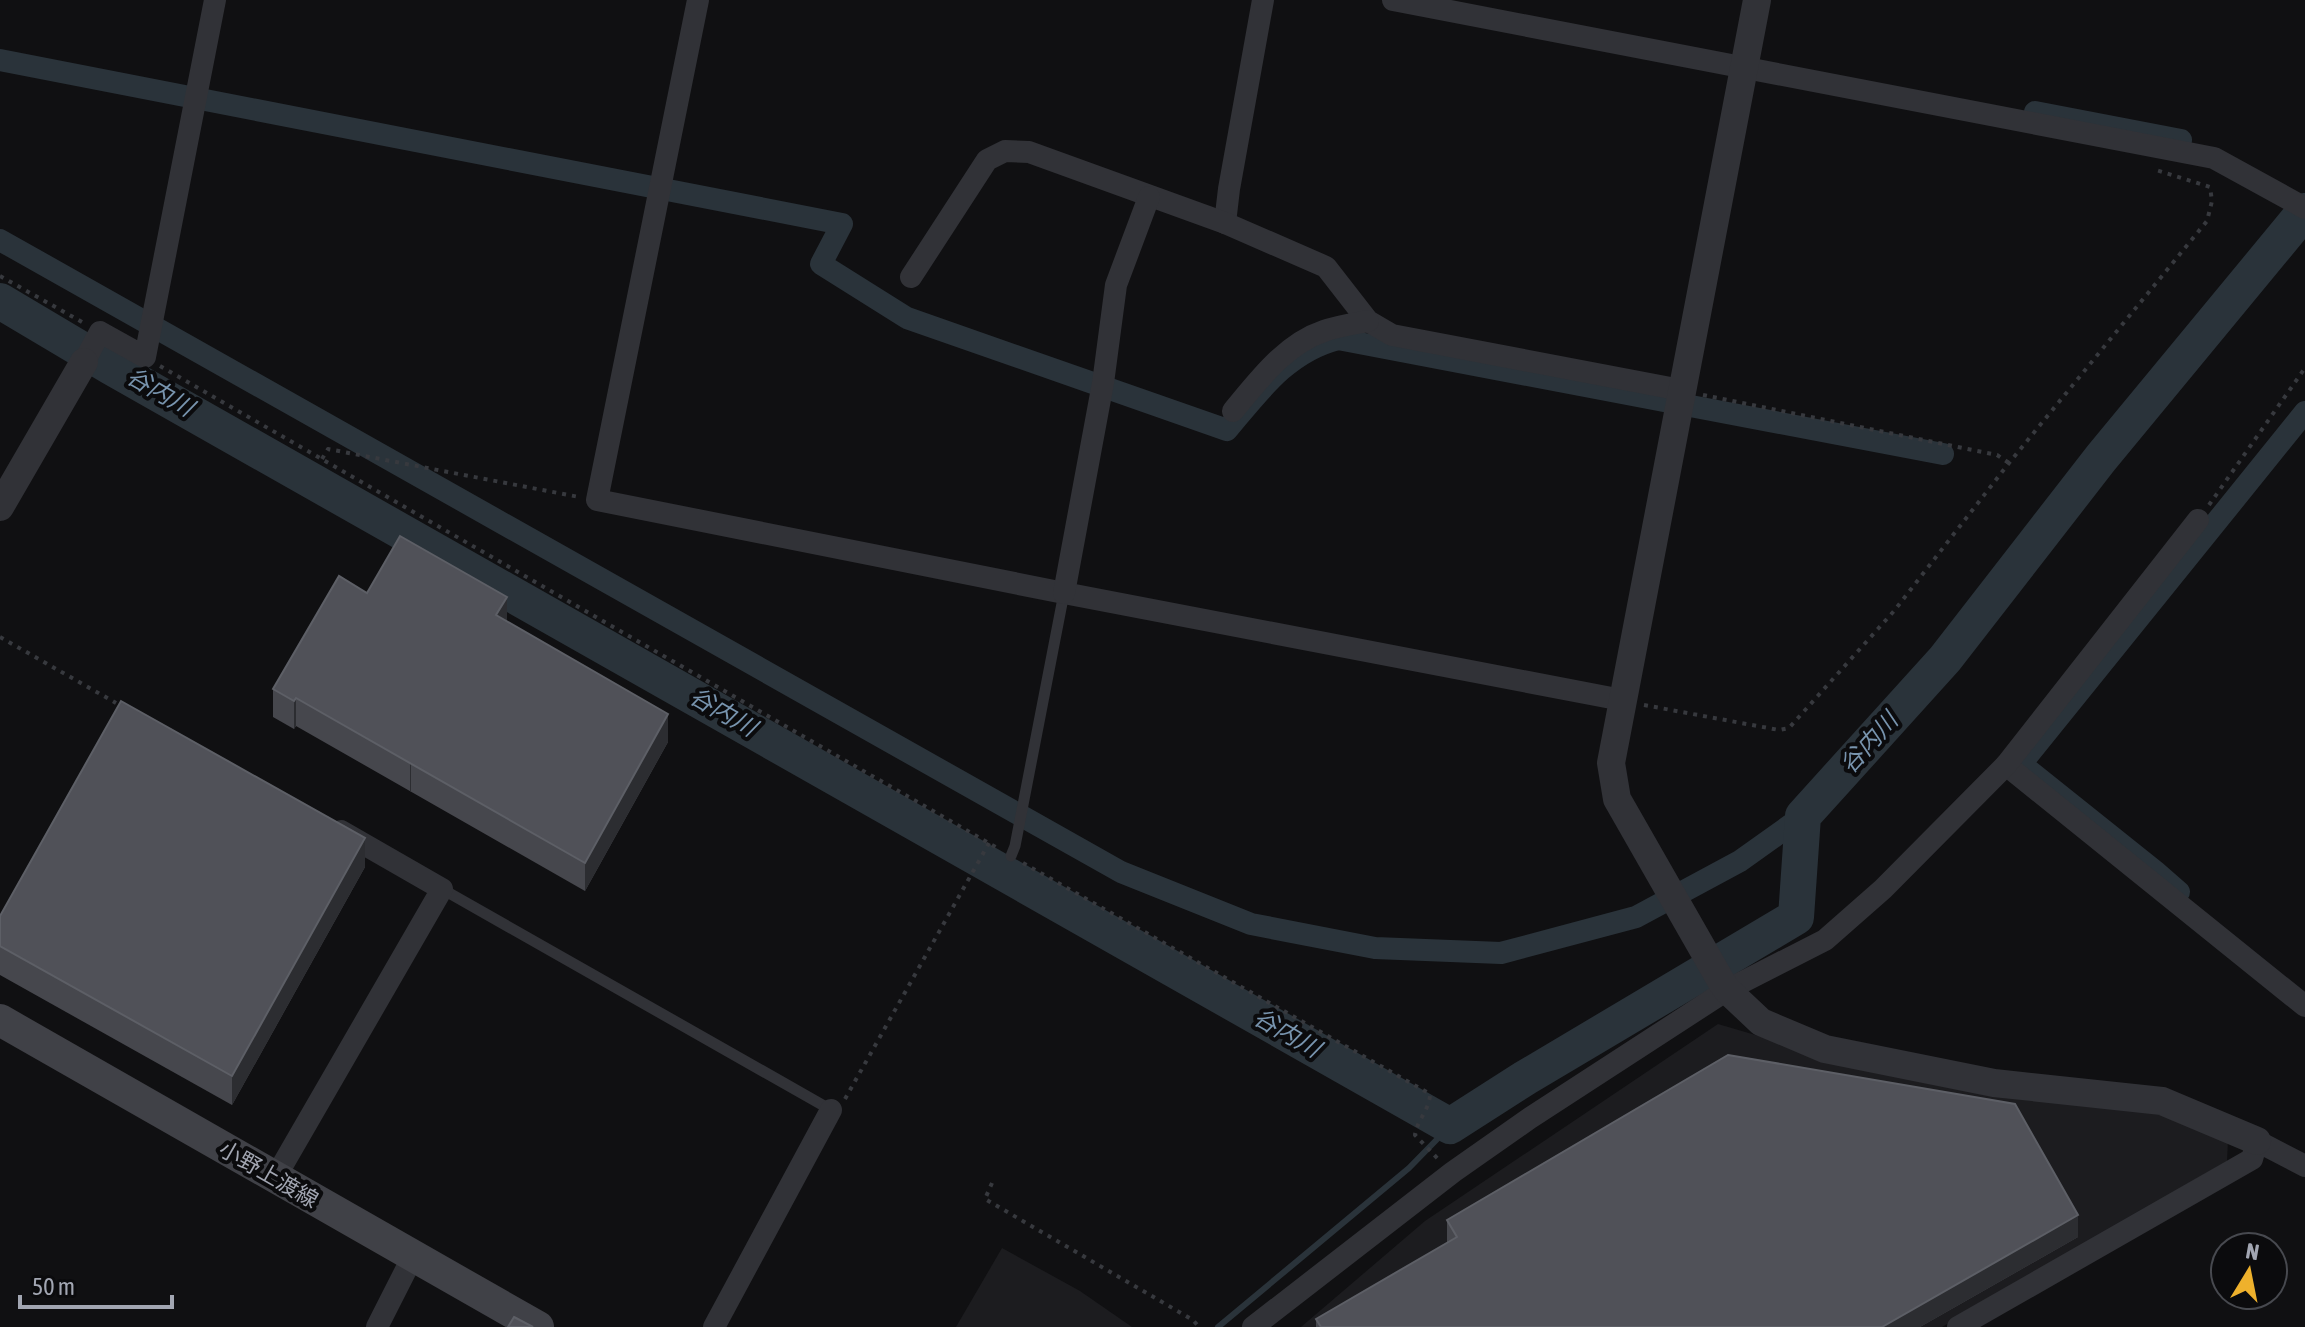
<svg xmlns="http://www.w3.org/2000/svg" width="2305" height="1327" font-family="'Asap Condensed','Noto Sans JP',sans-serif">
<rect width="100%" height="100%" fill="#101012"/>
<g fill="#1c1c1f">
<polygon points="1718,1024 1902,1078 2150,1110 2228,1140 2227,1161 1942,1327 1301,1327 1425,1221"/>
<polygon points="1002,1248 1080,1291 1132,1327 956,1327"/>
</g>
<g fill="none" stroke-linecap="round" stroke-linejoin="round">
<polyline stroke="#2a333a" stroke-width="6" points="1218,1327 1409,1168 1450,1126"/>
<g stroke="#2a333a" stroke-width="22">
<path d="M0,60L842,224L821,264L907,318L1227,430C1259,392 1287,352 1338,339L1943,454"/>
<polyline points="2035,112 2181,140"/>
<polyline points="0,240 1121,872 1251,924 1375,948 1501,953 1636,917 1740,861 1803,816"/>
<polyline points="2179,892 2155,871 2021,764 2305,412"/>
</g>
<polyline stroke="#2a333a" stroke-width="36" points="0,301 111,367 1450,1126 1525,1078 1796,917 1803,816 1945,659 2101,458 2305,211"/>
<g stroke="#37393e" stroke-width="4" stroke-dasharray="4 6" stroke-linecap="butt">
<polyline points="0,276 82,322"/>
<polyline points="160,366 999,849"/>
<polyline points="1703,395 1997,455 2009,463"/>
<polyline points="322,459 328,449 579,497"/>
<polyline points="2209,505 2305,368"/>
<polyline points="0,637 116,703"/>
<polyline points="1644,705 1779,730 1789,728 1894,611 2009,463 2207,221 2212,201 2210,187 2153,169"/>
<path d="M1023,863L1430,1094C1430,1109 1417,1120 1415,1135L1439,1160"/>
<polyline points="845,1099 989,843"/>
<polyline points="992,1183 985,1199 1193,1320 1199,1327"/>
</g>
<g stroke="#313237" stroke-width="11">
<polyline points="1011,856 1015,846 1064,593"/>
<polyline points="442,889 833,1111"/>
</g>
<g stroke="#313237" stroke-width="22">
<polyline points="698,0 597,500 1064,593 1622,700"/>
<polyline points="1393,0 2214,158 2305,208"/>
<polyline points="1225,223 1229,189 1263,0"/>
<polyline points="911,277 987,160 1005,151 1029,152 1225,223 1326,267 1368,321 1392,335 1681,390"/>
<polyline points="84,362 100,332 145,357 215,0"/>
<path d="M1233,411C1258,381 1285,344 1324,331C1338,326 1353,324 1368,321"/>
<polyline points="1064,593 1103,383 1116,285 1149,197"/>
<polyline points="2006,765 2305,1006"/>
<polyline points="275,1178 442,889 341,831"/>
<polyline points="377,1327 413,1256"/>
<polyline points="714,1327 831,1110"/>
<polyline points="1253,1327 1453,1172 1530,1118 1727,990 1825,940 1883,889 2006,765 2198,520"/>
<polyline points="1958,1327 2252,1159 2257,1141 2305,1166"/>
</g>
<g stroke="#313237" stroke-width="28">
<polyline points="1757,0 1611,763 1617,799 1721,981 1727,990 1761,1022 1825,1049 1994,1083 2162,1101 2257,1141"/>
<polyline points="0,507 84,362"/>
</g>
<polyline stroke="#404147" stroke-width="32" points="0,1020 538,1327"/>
</g>
<g fill="#46474d">
<polygon points="367,593 507,622 668,742 585,891 296,726 294,729 273,717 273,689"/>
<polygon points="365,867 232,1105 0,975 0,916"/>
<polygon points="1447,1220 2078,1237 1920,1327 1316,1327 1316,1319 1447,1243"/>
</g>
<g fill="#2c2d31">
<polygon points="507,597 507,624 496,615"/>
<polygon points="296,698 296,726 294,729 294,701"/>
<polygon points="668,714 668,742 585,891 585,863"/>
<polygon points="411,763 411,791 410,792 410,765"/>
<polygon points="365,838 365,867 232,1105 232,1076"/>
<polygon points="2078,1215 2078,1237 1920,1327 1882,1327"/>
</g>
<g fill="#505158" stroke="#5d5f66" stroke-width="2">
<polygon points="400,536 507,597 496,615 668,714 585,863 296,698 294,701 273,689 339,576 367,593"/>
<polygon points="121,701 365,838 232,1076 0,946 0,916"/>
<polygon points="1728,1055 2015,1104 2078,1215 1882,1327 1321,1327 1316,1319 1457,1237 1447,1220"/>
<polygon points="514,1317 533,1327 508,1327"/>
</g>
<g text-anchor="middle" stroke-width="8" stroke-linejoin="round" paint-order="stroke">
<g font-size="22" fill="#a2a6b2" stroke="#0b0b0d">
<text transform="translate(269 1174) rotate(30)" y="8">小野上渡線</text>
</g>
<g font-size="24" font-style="italic" fill="#7894ae" stroke="#0b0b0d">
<text transform="translate(160 392) rotate(30)" y="8">谷内川</text>
<text transform="translate(723 712) rotate(30)" y="8">谷内川</text>
<text transform="translate(1869 743) rotate(-48)" y="8">谷内川</text>
<text transform="translate(1287 1033) rotate(30)" y="8">谷内川</text>
</g>
</g>
<g transform="translate(2249 1271) rotate(10)"><circle r="38" fill="#0b0b0d" stroke="#47494f" stroke-width="2"/>
<path d="M0-6L14 30L0 20L-14 30Z" fill="#eeb12c"/>
<text y="-12" font-size="22" font-weight="bold" text-anchor="middle" fill="#a2a6b2">N</text>
</g>
<path d="M20 1295v12h152v-12" fill="none" stroke="#a2a6b2" stroke-width="4"/>
<text x="32" y="1295" font-size="24" fill="#a2a6b2" stroke="#0b0b0d" stroke-width="6" paint-order="stroke">50 m</text>
</svg>
